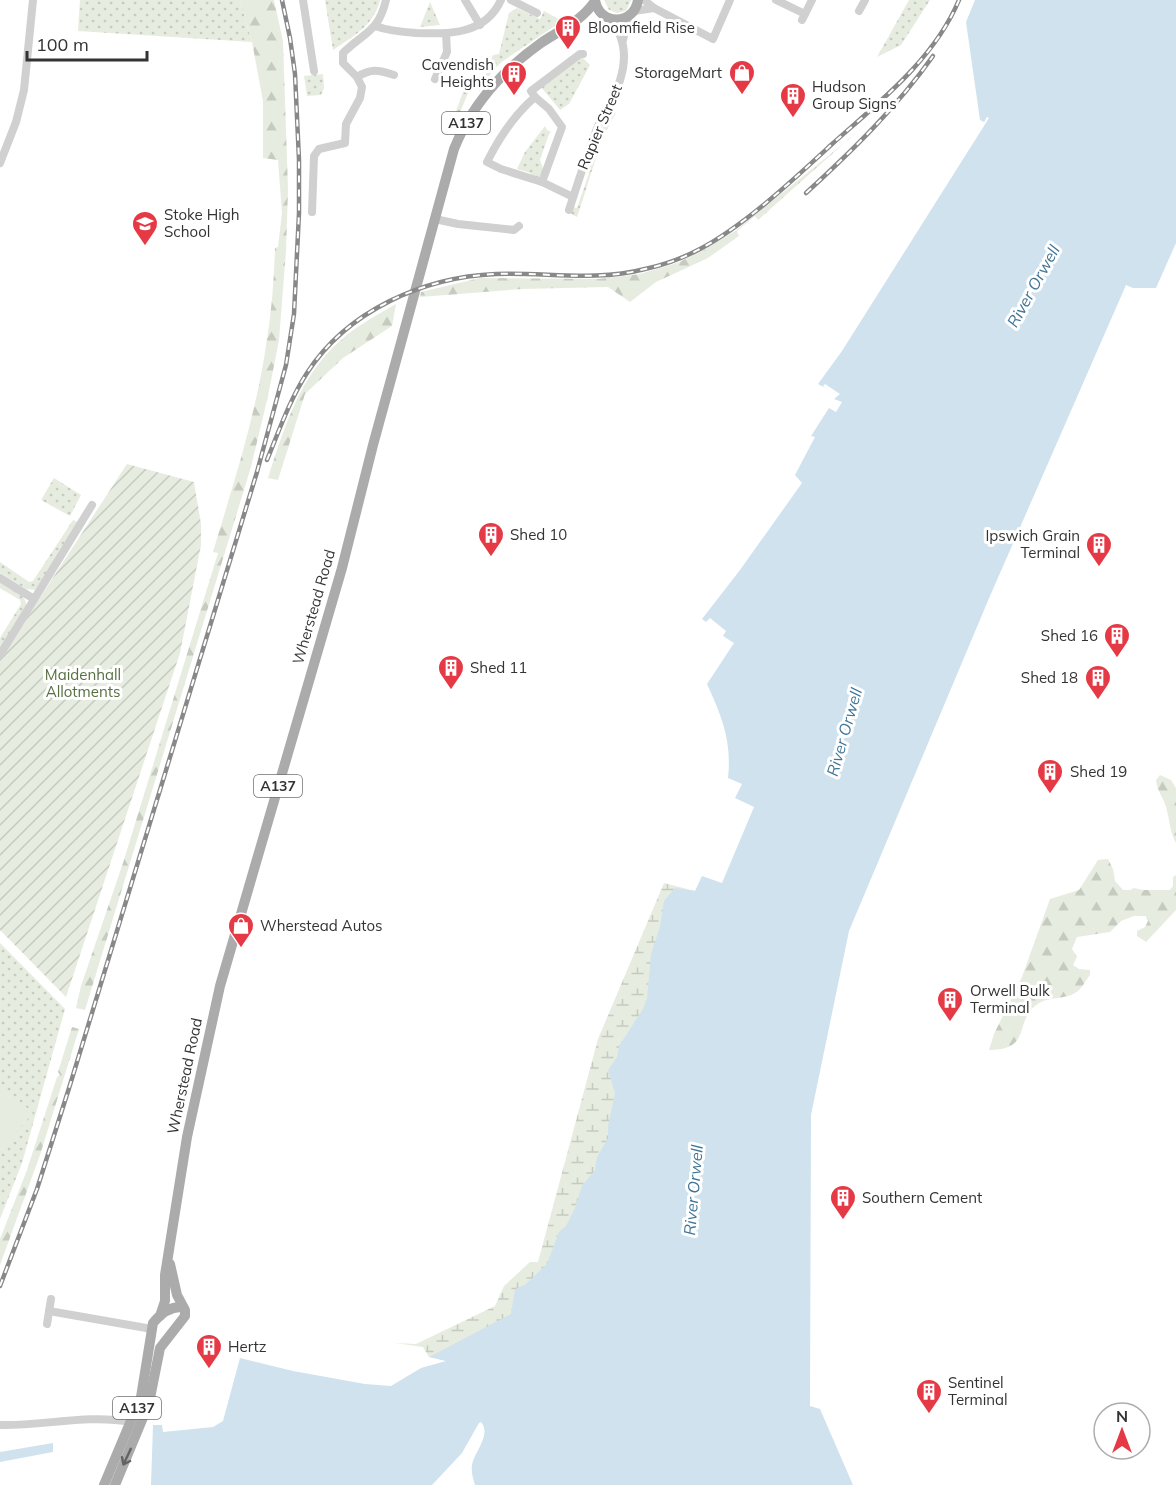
<svg xmlns="http://www.w3.org/2000/svg" width="1176" height="1485" font-family="Mulish,sans-serif">
<defs>
<pattern id="grass-dots" width="8" height="8" patternUnits="userSpaceOnUse" patternTransform="scale(1.5)"><rect width="8" height="8" fill="#e6ecdf"/><path d="M2 2h.1M6 6h.1" fill="none" stroke="#c6cbc0" stroke-width="1.8" stroke-linecap="round"/></pattern>
<pattern id="forest-firs" width="22" height="20" patternUnits="userSpaceOnUse" patternTransform="scale(1.5)"><rect width="22" height="20" fill="#e6ecdf"/><path d="M5 1l3.5 6h-7zM16 11l3.5 6h-7z" fill="#c6cbc0"/></pattern>
<pattern id="wetland-marsh" width="20" height="14" patternUnits="userSpaceOnUse" patternTransform="scale(1.5)"><rect width="20" height="14" fill="#e6ecdf"/><path d="M1 5h8M5 5V1M11 12h8M15 12V8" fill="none" stroke="#c6cbc0"/></pattern>
<pattern id="garden-furrows" width="10" height="10" patternUnits="userSpaceOnUse" patternTransform="scale(1.5)"><rect width="10" height="10" fill="#e6ecdf"/><path d="M-1 1l2-2M0 10L10 0M9 11l2-2" fill="none" stroke="#c6cbc0"/></pattern>
</defs>
<rect width="100%" height="100%" fill="#fff"/>
<g fill="url(#grass-dots)">
<polygon points="80,0 240,0 252,42 78,31"/>
<path d="M325,0H380C374,26 353,36 333,50Z"/>
<polygon points="604,0 631,0 626,11 617,13 609,10"/>
<polygon points="909,0 930,0 901,45 877,57"/>
<polygon points="430,2 440,25 420,27"/>
<polygon points="517,8 540,19 544,11 562,21 503,61 493,70 479,92 493,55 499,54 509,13"/>
<polygon points="582,57 590,65 569,104 560,110 541,87"/>
<polygon points="323,74 324,88 321,95 307,96 304,76"/>
<polygon points="465,87 470,88 453,130 450,127"/>
<path d="M611,112L616,113C598,142 589,184 577,217L571,214L573,207L577,208L589,173L586,172L607,116Z"/>
<polygon points="545,126 547,130 551,132 549,134 540,160 544,171 539,177 533,177 530,173 517,169 525,152"/>
<polygon points="54,478 81,495 70,516 41,500"/>
<polygon points="73,520 79,523 35,590 26,589 0,573 0,562 29,582 33,581"/>
<path d="M0,581C10,587 27,593 26,606L0,649V638L21,604L20,600L0,588Z"/>
<polygon points="0,943 65,1009 22,1163 0,1219"/>
</g>
<g fill="url(#forest-firs)">
<path d="M240,0H274L283,41L288,190L286,251L279,340L268,396L251,467L85,1010L76,1008L81,986L123,863L218,553L213,552C234,482 257,412 267,339C272,309 274,278 275,248L278,247L282,213L278,160L263,158V101L252,42Z"/>
<polygon points="897,96 758,220 755,216 737,231 739,236 708,258 656,282 630,302 608,287 522,289 420,297 421,292 480,278 598,279 640,274 677,263 702,251 735,231 848,140"/>
<path d="M396,304L392,326L343,358L305,394L278,480L268,478C284,428 300,375 341,340C358,325 377,315 396,304Z"/>
<path d="M1160,775L1171,780L1176,788V843C1170,832 1170,822 1167,811C1165,799 1157,792 1156,780Z"/>
<path d="M1108,859L1113,869L1115,881L1123,890H1130L1134,888L1143,890H1170L1173,886V877L1176,875V910L1146,942L1137,936V931L1145,927L1148,921L1146,916H1134L1121,921L1110,932L1077,937L1072,949L1077,957L1073,965L1079,969L1090,970V975C1086,980 1081,990 1075,993C1066,999 1049,997 1039,1003C1012,1020 1034,1050 989,1050L994,1034L1022,977L1050,899L1079,890L1098,860Z"/>
<polygon points="72,1027 79,1029 40,1155 0,1265 0,1239 27,1170 57,1077 60,1075 58,1072"/>
</g>
<polygon fill="url(#wetland-marsh)" points="664,883 695,891 629,1121 522,1308 448,1361 429,1357 423,1347 395,1343 416,1344 495,1306 504,1286 530,1262 538,1262 598,1039"/>
<polygon fill="url(#garden-furrows)" points="127,464 194,482 201,524 201,545 180,653 66,997 0,930 0,659"/>
<polygon fill="#e6ecdf" points="0,1084 33,1113 2,1148 0,1146"/>
<g fill="#cfe2ee">
<path d="M975,0H1176V243L1156,288H1133L1126,285L990,596L849,931L811,1115L810,1406L820,1409L853,1485H475C473,1479 471,1472 472,1465C474,1452 492,1435 481,1422L479,1423L462,1453L432,1485H151L153,1425H162L163,1432L213,1427L223,1421L240,1358L293,1371L365,1384L391,1386L421,1368L446,1361L429,1357L511,1314L515,1289L525,1285L547,1264L559,1232L566,1226L575,1208L582,1186L595,1170L597,1157L608,1138V1126L615,1093L608,1070L617,1057L619,1046L643,1009L647,999L651,954L660,927L664,901L675,888L695,891L702,876L722,883L754,807L735,798L742,784L728,778C732,741 722,717 707,684L734,643L723,636L726,631L710,618L706,622L702,619L740,570L802,483L795,475L815,437L811,436L829,408L836,412L842,402L834,399L840,394L825,384L823,386L825,388L818,384L842,351L989,118L987,117L984,122L980,120L966,22Z"/>
<polygon points="53,1443 53,1452 0,1462 0,1452"/>
</g>
<g fill="none" stroke-linecap="round" stroke-linejoin="round">
<g stroke="#d0d0d0" stroke-width="8">
<polyline points="303,0 314,71"/>
<polyline points="465,0 480,25"/>
<polyline points="511,0 537,13"/>
<polyline points="776,0 805,14"/>
<polyline points="654,8 713,39 730,0"/>
<polyline points="634,11 654,8 644,0"/>
<polyline points="859,11 865,0"/>
<polyline points="802,20 812,0"/>
<path d="M375,26C389,31 401,32 416,33C449,34 485,35 501,0"/>
<polyline points="623,40 629,16"/>
<path d="M357,77C371,68 379,70 394,75"/>
<polyline points="435,79 447,52 446,33"/>
<polyline points="535,97 549,109 562,127 542,182"/>
<polyline points="0,163 16,122 24,90 33,0"/>
<path d="M573,197L542,182L501,169L487,162C499,138 514,115 535,97L531,91L580,54H583"/>
<path d="M569,210C578,182 587,154 598,126C601,119 606,113 609,106C624,78 633,44 609,19"/>
<path d="M312,212L314,156L319,149L345,143L346,124L360,98L362,87L357,77L343,63V53C364,32 378,33 386,0"/>
<polyline points="435,219 458,224 514,230 519,226"/>
<polyline points="0,578 34,599"/>
<polyline points="0,655 92,505"/>
<polyline points="49,1311 152,1329"/>
<polyline points="47,1324 51,1299"/>
<path d="M0,1425C44,1426 87,1414 131,1422"/>
</g>
<g stroke="#ababab" stroke-width="10">
<path d="M595,0C599,26 634,26 638,0"/>
<path d="M160,1316L165,1301V1275L187,1137L220,986L342,568L373,445L454,149C471,106 503,70 541,43C560,30 581,22 595,1"/>
<path d="M104,1485L141,1397L153,1323C161,1313 170,1306 183,1307"/>
<polyline points="115,1485 149,1403 160,1348 185,1316 185,1310 177,1295 170,1264"/>
</g>
<defs>
<g id="rail">
<path d="M806,193C852,151 897,107 933,56"/>
<path d="M267,460C279,431 290,399 307,373C347,311 423,277 496,274C546,272 595,282 645,269C664,265 683,258 700,249C745,225 793,180 831,145C878,103 934,60 959,0"/>
<polyline points="0,1286 37,1189 70,1085 257,472 286,365 294,314 299,213 299,160 295,74 290,38 282,0"/>
</g>
</defs>
<use href="#rail" stroke="#888" stroke-width="4.5"/>
<use href="#rail" stroke="#fff" stroke-width="2" stroke-dasharray="7" stroke-linecap="butt"/>
</g>
<defs><path id="oneway-shaft" d="M-6 0H5M1.5-3L5.5 0L1.5 3" fill="none" stroke-width="1.6" stroke-linecap="round" stroke-linejoin="round" transform="scale(1.5)"/></defs>
<use stroke="#636363" href="#oneway-shaft" transform="translate(127 1457) rotate(115)"/>
<defs>
<symbol id="building-pin" viewBox="-11 -11 22 30"><path d="M0 17L-7.5 6A9.5 9.5 0 1 1 7.5 6Z" fill="#e63946" stroke="#fff"/><path d="M-4-6H4V6H1V3H-1V6H-4ZM-2.5-4.3h1.7v1.8h-1.7ZM.8-4.3h1.7v1.8H.8ZM-2.5-1h1.7V.8h-1.7ZM.8-1h1.7V.8H.8Z" fill="#fff"/></symbol>
<symbol id="shop-pin" viewBox="-11 -11 22 30"><path d="M0 17L-7.5 6A9.5 9.5 0 1 1 7.5 6Z" fill="#e63946" stroke="#fff"/><path d="M-5-2.5h2.3a2.7 3.5 0 0 1 5.4 0H5L5.5 6h-11ZM-1.5-2.5h3a1.5 2.3 0 0 0-3 0Z" fill="#fff"/></symbol>
<symbol id="school-pin" viewBox="-11 -11 22 30"><path d="M0 17L-7.5 6A9.5 9.5 0 1 1 7.5 6Z" fill="#e63946" stroke="#fff"/><path d="M0-5L7-2L0 1L-7-2ZM-4 1L0 2.5L4 1V4Q0 6-4 4Z" fill="#fff"/></symbol>
</defs>
<g fill-rule="evenodd">
<use href="#building-pin" x="553" y="13" width="30" height="40"/>
<use href="#shop-pin" x="727" y="58" width="30" height="40"/>
<use href="#building-pin" x="499" y="59" width="30" height="40"/>
<use href="#building-pin" x="778" y="81" width="30" height="40"/>
<use href="#school-pin" x="130" y="209" width="30" height="40"/>
<use href="#building-pin" x="476" y="520" width="30" height="40"/>
<use href="#building-pin" x="1084" y="530" width="30" height="40"/>
<use href="#building-pin" x="1102" y="621" width="30" height="40"/>
<use href="#building-pin" x="436" y="653" width="30" height="40"/>
<use href="#building-pin" x="1083" y="663" width="30" height="40"/>
<use href="#building-pin" x="1035" y="757" width="30" height="40"/>
<use href="#shop-pin" x="226" y="911" width="30" height="40"/>
<use href="#building-pin" x="935" y="985" width="30" height="40"/>
<use href="#building-pin" x="828" y="1183" width="30" height="40"/>
<use href="#building-pin" x="194" y="1332" width="30" height="40"/>
<use href="#building-pin" x="914" y="1377" width="30" height="40"/>
</g>
<g text-anchor="middle" stroke-width="6" stroke-linejoin="round" paint-order="stroke">
<g fill="#fff" stroke="#707070" stroke-width="1.5">
<rect x="442" y="112" width="48" height="22" rx="4.5"/>
<rect x="254" y="775" width="48" height="22" rx="4.5"/>
<rect x="113" y="1397" width="48" height="22" rx="4.5"/>
</g>
<g font-size="14" font-weight="bold" fill="#333">
<text x="466" y="128">A137</text>
<text x="278" y="791">A137</text>
<text x="137" y="1413">A137</text>
</g>
<g font-size="15" fill="#333" stroke="#fff" text-anchor="start">
<text x="588" y="33">Bloomfield Rise</text>
<text x="494" y="70" text-anchor="end">Cavendish<tspan x="494" dy="17">Heights</tspan></text>
<text x="722" y="78" text-anchor="end">StorageMart</text>
<text x="812" y="92">Hudson<tspan x="812" dy="17">Group Signs</tspan></text>
<text x="164" y="220">Stoke High<tspan x="164" dy="17">School</tspan></text>
<text x="510" y="540">Shed 10</text>
<text x="1080" y="541" text-anchor="end">Ipswich Grain<tspan x="1080" dy="17">Terminal</tspan></text>
<text x="1098" y="641" text-anchor="end">Shed 16</text>
<text x="470" y="673">Shed 11</text>
<text x="1078" y="683" text-anchor="end">Shed 18</text>
<text x="1070" y="777">Shed 19</text>
<text x="260" y="931">Wherstead Autos</text>
<text x="970" y="996">Orwell Bulk<tspan x="970" dy="17">Terminal</tspan></text>
<text x="862" y="1203">Southern Cement</text>
<text x="228" y="1352">Hertz</text>
<text x="948" y="1388">Sentinel<tspan x="948" dy="17">Terminal</tspan></text>
</g>
<g font-size="15" fill="#333" stroke="#fff">
<text transform="translate(600 127) rotate(-67)" y="5">Rapier Street</text>
<text transform="translate(314 607) rotate(-74)" y="5">Wherstead Road</text>
<text transform="translate(185 1076) rotate(-78)" y="5">Wherstead Road</text>
</g>
<g font-size="15" fill="#56703f" stroke="#fff">
<text x="83" y="680">Maidenhall<tspan x="83" dy="17">Allotments</tspan></text>
</g>
<g font-size="16" font-style="italic" fill="#3f7597" stroke="#fff">
<text transform="translate(1033 286) rotate(-61)" y="6">River Orwell</text>
<text transform="translate(844 732) rotate(-74)" y="6">River Orwell</text>
<text transform="translate(693 1190) rotate(-85)" y="6">River Orwell</text>
</g>
</g>
<g transform="translate(1122 1431)"><circle r="28" fill="#ffffff" stroke="#adadad" stroke-width="1.5"/>
<path d="M0-4.5L10 22L0 15L-10 22Z" fill="#e63946"/>
<text y="-9" font-size="16" font-weight="bold" text-anchor="middle" fill="#333333">N</text>
</g>
<path d="M27 51v9h120v-9" fill="none" stroke="#333333" stroke-width="3"/>
<text x="36" y="51" font-size="18" fill="#333333" stroke="#ffffff" stroke-width="4.5" paint-order="stroke">100 m</text>
</svg>
